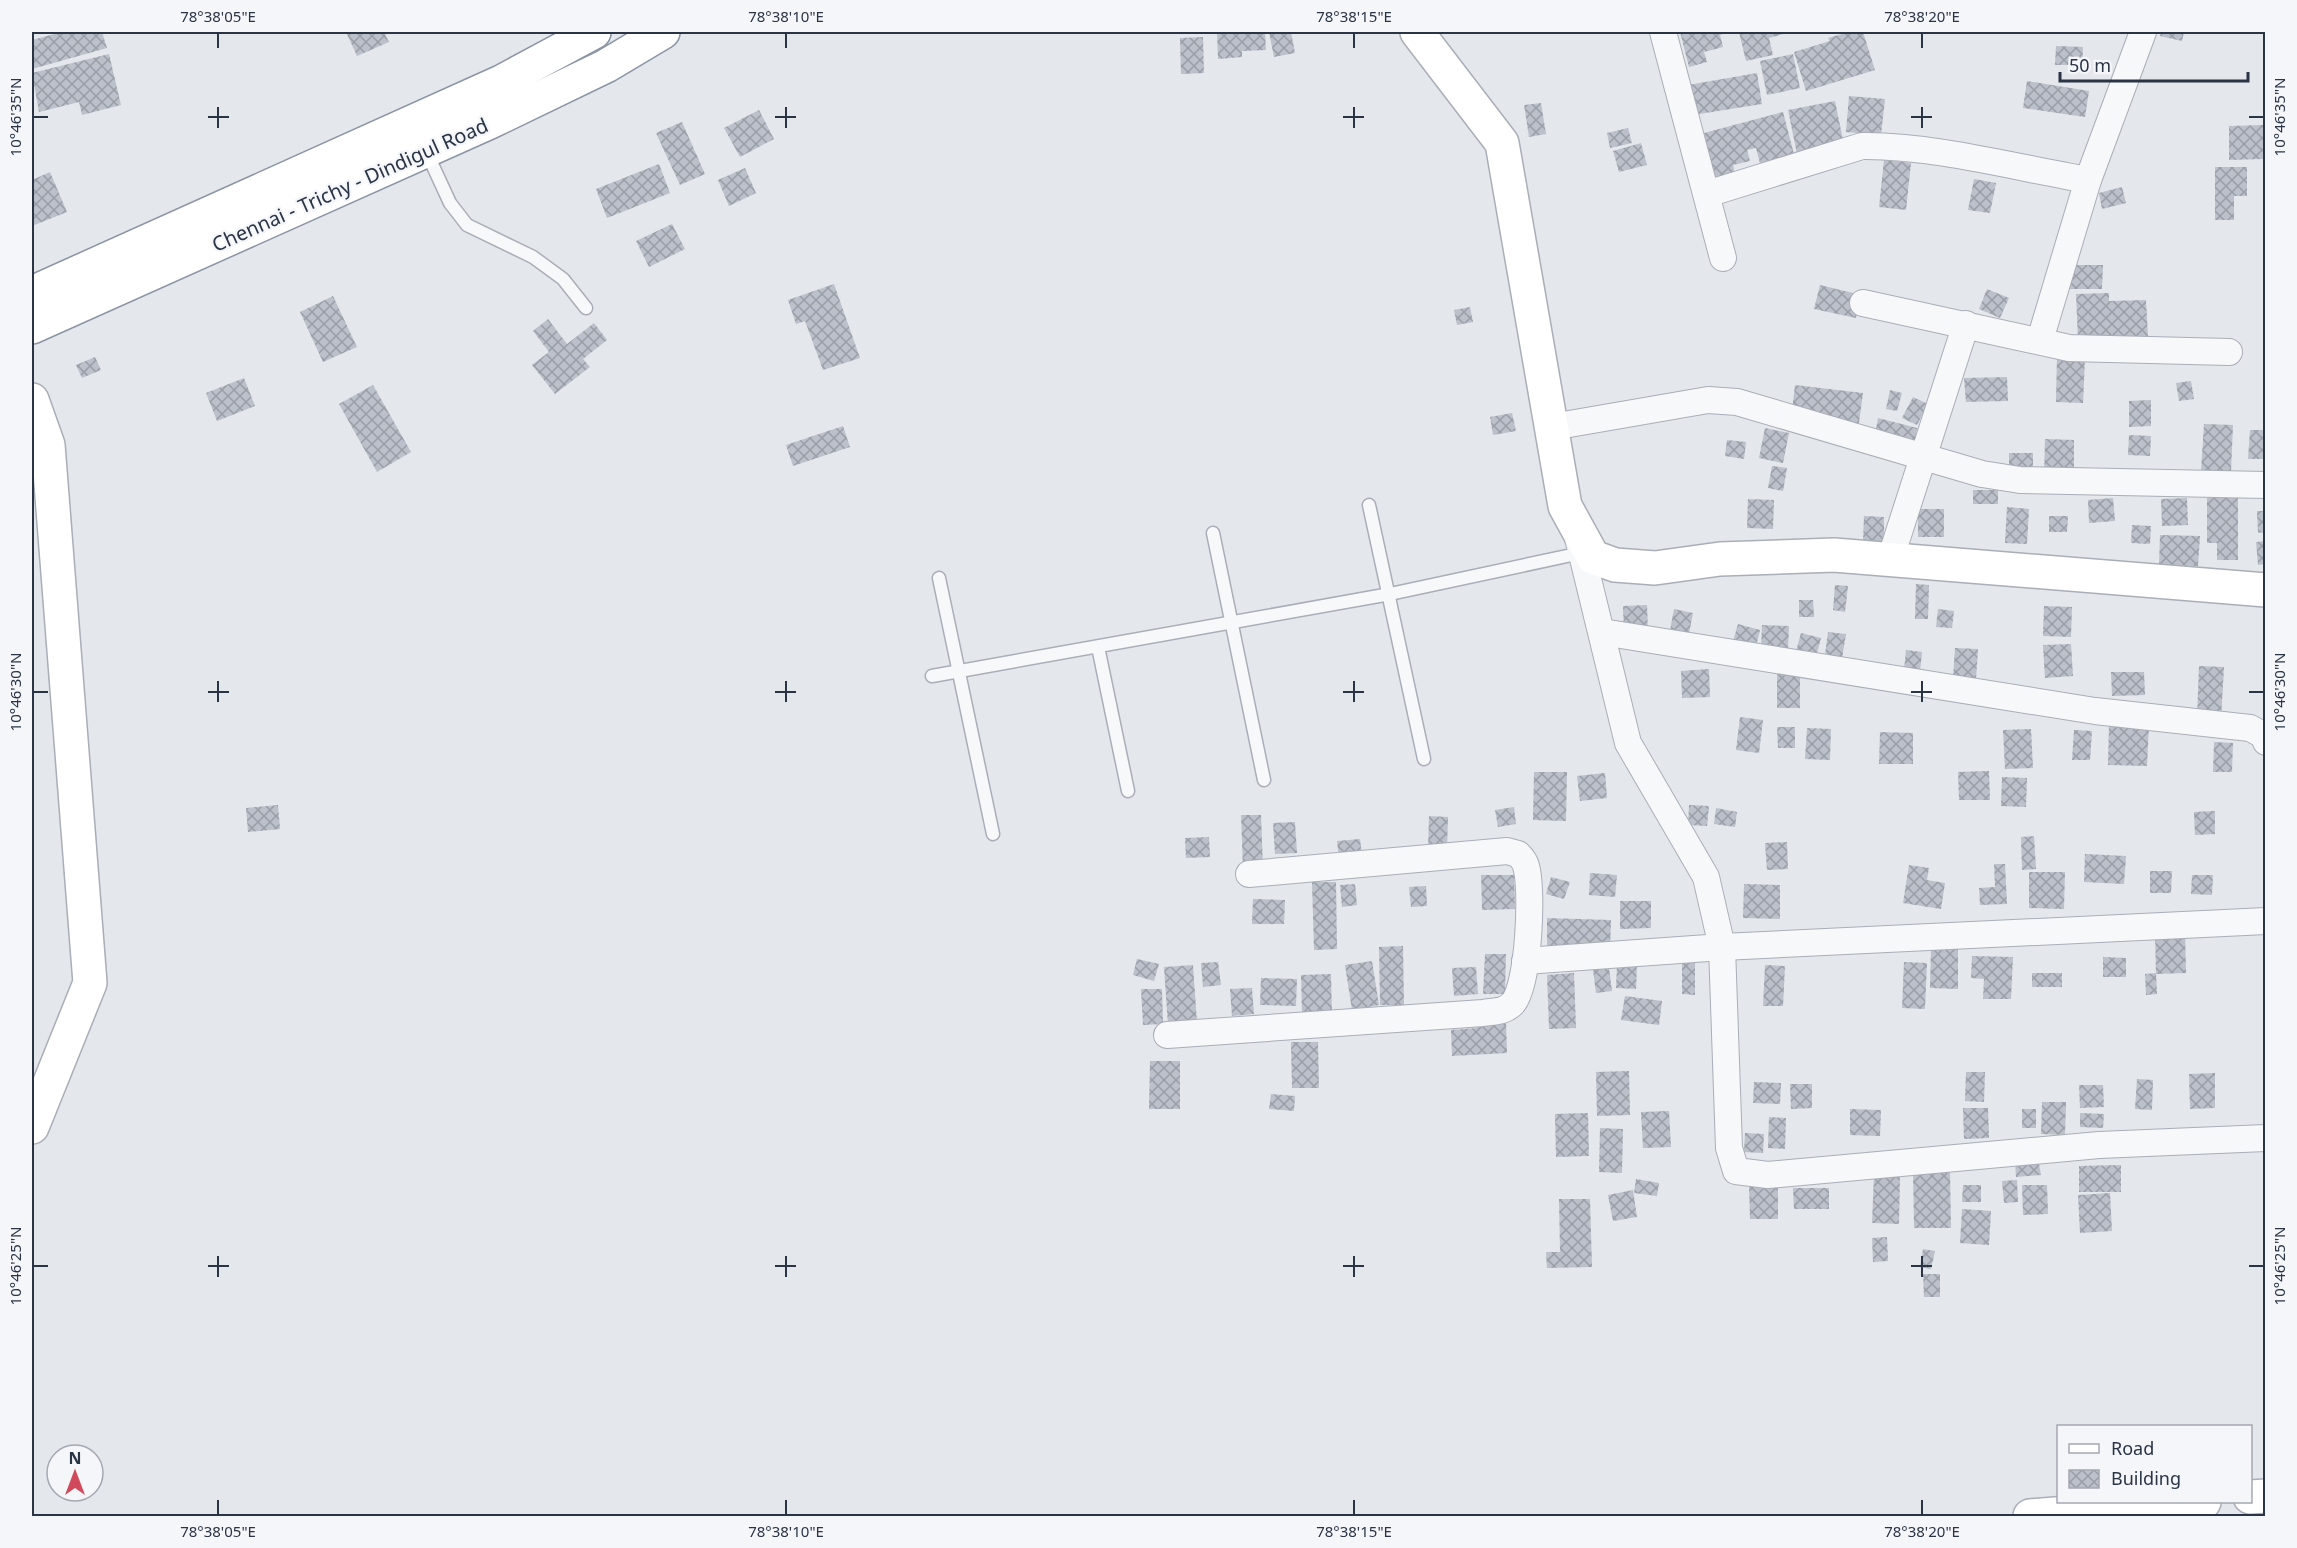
<svg xmlns="http://www.w3.org/2000/svg" width="2297" height="1548" font-family="'Noto Sans',sans-serif">
<defs>
<pattern id="building-cross-hatch" width="8" height="8" patternUnits="userSpaceOnUse" patternTransform="scale(1.5)"><rect width="8" height="8" fill="#bbc0ca"/><path d="M0 0l8 8M0 8l8-8" fill="none" stroke="#989da6"/></pattern>
</defs>
<rect width="100%" height="100%" fill="#e4e7ec"/>
<g fill="url(#building-cross-hatch)">
<polygon points="62,32 102,32 107,48 32,69 32,40"/>
<polygon points="346,32 384,32 389,42 357,56"/>
<polygon points="1217,32 1265,32 1266,50 1242,51 1242,57 1218,59"/>
<polygon points="1269,32 1291,32 1295,53 1274,57"/>
<polygon points="1680,32 1730,32 1720,35 1723,47 1704,52 1707,62 1689,67"/>
<polygon points="1739,32 1791,32 1769,38 1773,55 1746,61"/>
<polygon points="1849,32 1863,32 1875,70 1806,91 1794,52 1830,41 1828,38"/>
<polygon points="2161,32 2184,32 2182,41 2160,36"/>
<polygon points="1203,37 1204,73 1181,74 1180,38"/>
<polygon points="2056,46 2083,47 2082,65 2055,65"/>
<polygon points="109,54 121,105 82,115 79,102 39,112 32,73"/>
<polygon points="1793,54 1800,88 1767,95 1760,61"/>
<polygon points="1757,73 1762,104 1693,115 1688,85"/>
<polygon points="2027,81 2089,91 2085,117 2023,108"/>
<polygon points="1849,96 1885,99 1881,135 1846,132"/>
<polygon points="1835,101 1844,145 1797,154 1788,110"/>
<polygon points="1541,103 1546,134 1529,137 1524,105"/>
<polygon points="759,110 774,139 740,157 724,128"/>
<polygon points="1783,112 1795,158 1761,167 1756,148 1747,150 1750,161 1733,165 1736,179 1717,184 1704,133"/>
<polygon points="682,122 705,174 680,185 656,133"/>
<polygon points="2263,125 2263,159 2229,160 2229,126"/>
<polygon points="1628,128 1632,143 1610,148 1607,133"/>
<polygon points="1641,143 1647,165 1619,172 1613,151"/>
<polygon points="1884,160 1911,163 1906,210 1879,207"/>
<polygon points="659,164 670,193 607,218 596,189"/>
<polygon points="2215,167 2247,167 2247,196 2234,196 2234,220 2215,220"/>
<polygon points="745,168 756,193 729,206 718,180"/>
<polygon points="50,172 67,212 32,226 32,180"/>
<polygon points="1974,179 1996,183 1990,213 1968,210"/>
<polygon points="2122,187 2126,203 2102,209 2099,193"/>
<polygon points="672,224 685,249 649,267 636,241"/>
<polygon points="2069,265 2103,265 2102,289 2068,289"/>
<polygon points="834,284 860,358 823,370 805,321 796,324 788,300"/>
<polygon points="1820,285 1861,295 1856,318 1814,309"/>
<polygon points="1987,289 2009,298 2000,318 1979,309"/>
<polygon points="2109,293 2109,301 2146,300 2148,337 2078,340 2076,294"/>
<polygon points="333,296 357,347 323,362 300,312"/>
<polygon points="1470,307 1473,322 1457,325 1454,310"/>
<polygon points="548,319 567,344 594,323 607,340 583,359 590,367 555,394 532,365 549,352 533,331"/>
<polygon points="2057,356 2085,357 2083,403 2056,402"/>
<polygon points="95,357 101,370 82,378 76,365"/>
<polygon points="2007,377 2008,401 1966,402 1964,378"/>
<polygon points="244,378 255,406 217,421 206,393"/>
<polygon points="2191,381 2194,399 2179,401 2176,383"/>
<polygon points="373,385 411,452 377,472 339,404"/>
<polygon points="1795,385 1863,393 1858,430 1829,427 1831,416 1792,411"/>
<polygon points="1890,390 1902,393 1897,411 1886,409"/>
<polygon points="1913,397 1928,404 1917,425 1902,418"/>
<polygon points="2151,400 2151,426 2129,427 2129,401"/>
<polygon points="1512,413 1516,431 1493,435 1490,417"/>
<polygon points="1878,418 1917,428 1914,448 1874,441"/>
<polygon points="2204,424 2233,425 2231,472 2201,471"/>
<polygon points="843,426 850,447 793,466 786,445"/>
<polygon points="1765,428 1789,433 1783,463 1759,458"/>
<polygon points="2250,430 2266,430 2266,459 2248,459"/>
<polygon points="2129,435 2151,436 2150,456 2128,455"/>
<polygon points="2045,439 2074,440 2074,478 2044,477"/>
<polygon points="1727,440 1746,442 1744,459 1725,456"/>
<polygon points="2009,453 2033,453 2033,473 2009,474"/>
<polygon points="1772,466 1787,468 1783,491 1768,488"/>
<rect x="1973" y="490" width="25" height="14"/>
<polygon points="2113,498 2115,521 2089,523 2088,500"/>
<polygon points="2187,498 2188,525 2162,526 2161,499"/>
<polygon points="2207,498 2238,498 2238,560 2217,560 2217,543 2207,543"/>
<polygon points="1748,499 1774,500 1773,529 1747,528"/>
<polygon points="2007,507 2029,509 2027,544 2005,543"/>
<rect x="1918" y="509" width="26" height="28"/>
<polygon points="2257,511 2266,511 2266,532 2258,533"/>
<polygon points="1864,516 1884,517 1884,544 1863,543"/>
<polygon points="2049,516 2068,516 2067,532 2049,532"/>
<polygon points="2132,525 2151,526 2150,544 2131,543"/>
<polygon points="2160,535 2200,536 2198,566 2159,565"/>
<polygon points="2266,541 2266,564 2258,565 2256,542"/>
<polygon points="1916,584 1929,585 1928,619 1915,619"/>
<polygon points="1835,585 1848,586 1845,612 1833,610"/>
<polygon points="1799,600 1813,600 1814,617 1799,617"/>
<polygon points="1647,605 1648,632 1624,633 1623,606"/>
<polygon points="2044,606 2072,607 2071,637 2043,636"/>
<polygon points="1674,609 1693,613 1688,639 1669,636"/>
<polygon points="1938,609 1954,611 1952,628 1936,627"/>
<polygon points="1738,624 1760,630 1755,651 1732,645"/>
<polygon points="1762,625 1789,626 1788,651 1761,650"/>
<polygon points="1828,632 1846,634 1841,664 1824,662"/>
<polygon points="1801,633 1821,638 1815,661 1795,655"/>
<polygon points="2071,644 2073,676 2045,678 2043,645"/>
<polygon points="1955,648 1978,649 1976,680 1953,679"/>
<polygon points="1906,650 1922,652 1920,672 1904,670"/>
<polygon points="2199,666 2224,667 2221,719 2197,718"/>
<polygon points="1709,669 1710,697 1682,698 1681,671"/>
<rect x="1777" y="672" width="23" height="36"/>
<polygon points="2111,672 2144,672 2145,695 2112,696"/>
<polygon points="1740,717 1763,720 1759,753 1736,750"/>
<polygon points="2109,723 2149,725 2147,766 2108,765"/>
<polygon points="1777,727 1795,727 1795,748 1778,748"/>
<polygon points="1807,728 1831,729 1830,760 1805,759"/>
<polygon points="2031,729 2033,768 2005,769 2003,730"/>
<polygon points="2074,730 2092,731 2090,760 2072,760"/>
<polygon points="1880,732 1913,733 1913,764 1879,764"/>
<polygon points="2214,742 2233,743 2232,772 2213,772"/>
<polygon points="1989,771 1990,800 1959,800 1958,772"/>
<polygon points="1534,772 1567,772 1566,821 1533,820"/>
<polygon points="1605,773 1607,798 1580,801 1577,776"/>
<polygon points="2002,777 2027,778 2026,807 2001,806"/>
<polygon points="278,805 280,829 248,832 246,808"/>
<polygon points="1689,805 1709,806 1707,826 1688,825"/>
<polygon points="1514,807 1516,824 1498,827 1495,810"/>
<polygon points="1716,808 1737,812 1735,827 1714,824"/>
<polygon points="2215,811 2215,834 2195,835 2194,812"/>
<polygon points="1241,815 1261,815 1263,868 1243,869"/>
<polygon points="1429,816 1448,817 1447,848 1428,847"/>
<polygon points="1295,822 1297,853 1275,854 1273,823"/>
<polygon points="2034,836 2036,869 2022,870 2021,837"/>
<polygon points="1209,837 1210,857 1186,858 1185,838"/>
<polygon points="1360,839 1362,856 1339,858 1337,841"/>
<polygon points="1787,842 1788,869 1767,870 1765,843"/>
<polygon points="2085,854 2126,856 2124,884 2084,882"/>
<polygon points="1994,864 2005,864 2007,904 1980,905 1979,888 1995,887"/>
<polygon points="1909,865 1929,868 1927,880 1945,883 1941,909 1903,903"/>
<polygon points="2150,871 2172,871 2171,893 2150,893"/>
<polygon points="2029,872 2065,872 2064,909 2029,908"/>
<polygon points="1590,873 1617,875 1615,897 1589,895"/>
<polygon points="1481,875 1514,875 1515,909 1482,910"/>
<polygon points="2192,875 2213,875 2212,895 2191,894"/>
<polygon points="1551,877 1570,882 1564,899 1546,894"/>
<polygon points="1312,882 1336,882 1337,949 1314,950"/>
<polygon points="1355,884 1357,905 1342,907 1340,885"/>
<polygon points="1744,884 1780,885 1780,919 1743,918"/>
<polygon points="1426,886 1427,906 1411,907 1409,887"/>
<polygon points="1253,899 1285,900 1284,924 1252,924"/>
<polygon points="1620,901 1651,901 1651,928 1620,929"/>
<polygon points="1547,918 1611,920 1610,950 1547,953"/>
<polygon points="2185,930 2186,973 2156,974 2155,932"/>
<polygon points="1403,946 1404,1005 1380,1005 1379,947"/>
<polygon points="1931,949 1958,949 1958,989 1930,988"/>
<polygon points="1485,954 1506,954 1505,994 1483,994"/>
<polygon points="1682,956 1695,957 1695,995 1682,994"/>
<polygon points="1972,956 2013,957 2011,999 1983,999 1984,979 1971,978"/>
<polygon points="2103,957 2126,958 2126,977 2103,977"/>
<polygon points="1137,959 1159,964 1154,981 1133,975"/>
<polygon points="1372,961 1379,1005 1352,1010 1345,965"/>
<polygon points="1218,962 1221,985 1203,987 1201,963"/>
<polygon points="1904,962 1927,963 1925,1009 1902,1008"/>
<polygon points="1617,964 1637,965 1636,989 1616,988"/>
<polygon points="1193,965 1197,1023 1168,1025 1164,967"/>
<polygon points="1765,965 1785,966 1783,1006 1763,1006"/>
<polygon points="1476,967 1478,994 1454,996 1452,968"/>
<polygon points="1609,968 1612,991 1596,993 1593,970"/>
<polygon points="1574,973 1576,1028 1549,1029 1547,975"/>
<rect x="2032" y="973" width="30" height="14"/>
<polygon points="2156,973 2157,994 2146,995 2145,974"/>
<polygon points="1331,974 1332,1016 1302,1016 1301,975"/>
<polygon points="1261,978 1297,979 1296,1006 1260,1005"/>
<polygon points="1252,988 1254,1014 1232,1016 1230,989"/>
<polygon points="1141,989 1162,989 1163,1024 1143,1025"/>
<polygon points="1625,996 1662,1001 1659,1025 1621,1020"/>
<polygon points="1506,1022 1507,1053 1452,1056 1451,1030 1477,1028 1477,1023"/>
<polygon points="1291,1042 1318,1042 1319,1088 1292,1088"/>
<polygon points="1150,1061 1180,1061 1180,1109 1149,1109"/>
<polygon points="1629,1071 1630,1115 1597,1116 1596,1072"/>
<polygon points="1966,1072 1985,1072 1984,1102 1965,1101"/>
<polygon points="2215,1073 2215,1108 2190,1109 2189,1074"/>
<polygon points="2137,1079 2153,1080 2152,1110 2135,1109"/>
<polygon points="1754,1082 1781,1083 1780,1104 1753,1103"/>
<polygon points="1790,1084 1812,1084 1812,1108 1791,1109"/>
<polygon points="2079,1085 2103,1085 2104,1107 2080,1108"/>
<polygon points="1271,1094 1295,1096 1294,1111 1269,1109"/>
<polygon points="2042,1102 2066,1102 2065,1135 2041,1134"/>
<polygon points="1963,1108 1988,1108 1989,1138 1964,1139"/>
<polygon points="1850,1109 1881,1110 1880,1136 1850,1135"/>
<rect x="2022" y="1109" width="14" height="19"/>
<polygon points="1669,1111 1671,1147 1643,1148 1641,1112"/>
<polygon points="1588,1113 1589,1156 1556,1157 1555,1114"/>
<polygon points="2080,1113 2104,1114 2103,1128 2080,1127"/>
<polygon points="1769,1117 1786,1118 1785,1149 1768,1148"/>
<polygon points="1600,1128 1623,1129 1622,1173 1599,1172"/>
<polygon points="1745,1133 1764,1134 1763,1153 1744,1152"/>
<polygon points="2038,1158 2041,1175 2016,1177 2015,1161"/>
<polygon points="2121,1165 2121,1192 2079,1192 2079,1166"/>
<polygon points="1913,1170 1950,1170 1951,1228 1914,1228"/>
<polygon points="1874,1174 1900,1175 1899,1224 1872,1223"/>
<polygon points="1636,1179 1659,1183 1657,1196 1634,1193"/>
<polygon points="2017,1180 2018,1202 2004,1203 2002,1181"/>
<polygon points="1963,1185 1981,1185 1981,1202 1962,1202"/>
<polygon points="2022,1185 2047,1185 2048,1214 2023,1215"/>
<polygon points="1749,1187 1778,1187 1778,1219 1750,1219"/>
<polygon points="1793,1188 1829,1188 1829,1209 1794,1209"/>
<polygon points="1633,1190 1637,1217 1613,1221 1608,1195"/>
<polygon points="2110,1193 2112,1231 2080,1233 2078,1195"/>
<polygon points="1559,1199 1590,1199 1592,1267 1547,1268 1546,1252 1560,1252"/>
<polygon points="1962,1209 1991,1211 1989,1245 1960,1243"/>
<polygon points="1887,1237 1888,1261 1873,1262 1872,1238"/>
<polygon points="1923,1249 1935,1251 1931,1269 1920,1267"/>
<polygon points="1923,1274 1940,1274 1940,1297 1924,1297"/>
</g>
<g fill="none" stroke-linecap="round" stroke-linejoin="round">
<defs>
<g id="lane">
<polyline points="426,151 450,203 467,225 533,257 563,279 586,308"/>
<polyline points="1369,505 1424,759"/>
<polyline points="1213,533 1264,780"/>
<polyline points="939,578 993,834"/>
<polyline points="1098,647 1128,791"/>
<polyline points="932,676 1390,594 1581,553"/>
</g>
<g id="street">
<polyline points="1663,32 1723,258"/>
<path d="M1707,194L1862,146C1932,145 2018,168 2088,180"/>
<polyline points="1863,303 2069,348 2229,352"/>
<polyline points="2040,340 2088,180 2143,32"/>
<polyline points="1552,427 1708,400 1737,402 1982,474 2020,480 2266,485"/>
<polyline points="1578,538 1628,743 1706,877 1722,947 1729,1148 1736,1171 1768,1175 2099,1145 2266,1138"/>
<polyline points="1890,560 1966,324"/>
<polyline points="1602,632 2095,711 2250,728 2263,735 2266,742"/>
<polyline points="1525,961 1722,947 2266,921"/>
<path d="M1167,1035L1483,1013C1495,1011 1505,1012 1513,1003C1529,984 1533,889 1526,866C1525,862 1521,857 1518,854L1507,851L1249,874"/>
</g>
<g id="secondary">
<polyline points="1417,32 1502,143 1565,506 1593,557 1615,565 1655,568 1720,559 1834,555 2266,590"/>
<polyline points="32,400 48,445 90,983 32,1127"/>
<polyline points="2250,1497 2266,1496"/>
<polyline points="2030,1516 2204,1502"/>
</g>
<g id="highway">
<polyline points="32,293 501,82 594,32"/>
<polyline points="32,327 490,122 606,66 663,32"/>
</g>
</defs>
<use href="#lane" stroke="#a9aeb7" stroke-width="15"/>
<use href="#street" stroke="#a9aeb7" stroke-width="28"/>
<use href="#secondary" stroke="#a9aeb7" stroke-width="36"/>
<use href="#highway" stroke="#8b94a3" stroke-width="36"/>
<use href="#lane" stroke="#f7f8fa" stroke-width="12"/>
<use href="#street" stroke="#f7f8fa" stroke-width="26"/>
<use href="#secondary" stroke="#fff" stroke-width="33"/>
<use href="#highway" stroke="#fff" stroke-width="33"/>
</g>
<path fill="none" stroke="#2b3445" stroke-width="2" d="M218,33V48M786,33V48M1354,33V48M1922,33V48M218,107V128M786,107V128M1354,107V128M1922,107V128M33,117H48M208,117H229M775,117H796M1343,117H1364M1911,117H1932M2249,117H2264M218,681V702M786,681V702M1354,681V702M1922,681V702M33,692H48M208,692H229M775,692H796M1343,692H1364M1911,692H1932M2249,692H2264M218,1256V1277M786,1256V1277M1354,1256V1277M1922,1256V1277M33,1266H48M208,1266H229M775,1266H796M1343,1266H1364M1911,1266H1932M2249,1266H2264M218,1500V1515M786,1500V1515M1354,1500V1515M1922,1500V1515"/>
<g text-anchor="middle" stroke-width="4.5" stroke-linejoin="round" paint-order="stroke">
<g font-size="20" fill="#2b3445" stroke="#f4f6f9">
<text transform="translate(350 185) rotate(-24)" y="7">Chennai - Trichy - Dindigul Road</text>
</g>
</g>
<rect width="2297" height="1548" fill="none" stroke="#f4f6f9" stroke-width="66"/>
<rect x="2057" y="1425" width="195" height="78" fill="#f4f6f9" stroke="#a4a8b1" stroke-width="1.5"/>
<rect x="2069" y="1444" width="30" height="9" fill="#ffffff" stroke="#a4a8b1" stroke-width="1.5"/>
<text x="2111" y="1455" font-size="18" fill="#2b3445">Road</text>
<rect x="2069" y="1470" width="30" height="18" fill="url(#building-cross-hatch)" stroke="#a4a8b1" stroke-width="1.5"/>
<text x="2111" y="1485" font-size="18" fill="#2b3445">Building</text>
<g transform="translate(75 1473)"><circle r="28" fill="#f4f6f9" stroke="#a4a8b1" stroke-width="1.5"/>
<path d="M0-4.5L10 22L0 15L-10 22Z" fill="#d1495b"/>
<text y="-9" font-size="16" font-weight="bold" text-anchor="middle" fill="#2b3445">N</text>
</g>
<path d="M2060 72v9h188v-9" fill="none" stroke="#2b3445" stroke-width="3"/>
<text x="2069" y="72" font-size="18" fill="#2b3445" stroke="#f4f6f9" stroke-width="4.5" paint-order="stroke">50 m</text>
<rect x="33" y="33" width="2231" height="1482" fill="none" stroke="#2b3445" stroke-width="2"/>
<g font-size="15" text-anchor="middle" fill="#2b3445">
<text x="218" y="22">78°38'05"E</text>
<text x="786" y="22">78°38'10"E</text>
<text x="1354" y="22">78°38'15"E</text>
<text x="1922" y="22">78°38'20"E</text>
<text transform="translate(16 117) rotate(-90)" y="5">10°46'35"N</text>
<text transform="translate(2280 117) rotate(-90)" y="5">10°46'35"N</text>
<text transform="translate(16 692) rotate(-90)" y="5">10°46'30"N</text>
<text transform="translate(2280 692) rotate(-90)" y="5">10°46'30"N</text>
<text transform="translate(16 1266) rotate(-90)" y="5">10°46'25"N</text>
<text transform="translate(2280 1266) rotate(-90)" y="5">10°46'25"N</text>
<text x="218" y="1537">78°38'05"E</text>
<text x="786" y="1537">78°38'10"E</text>
<text x="1354" y="1537">78°38'15"E</text>
<text x="1922" y="1537">78°38'20"E</text>
</g>
</svg>
